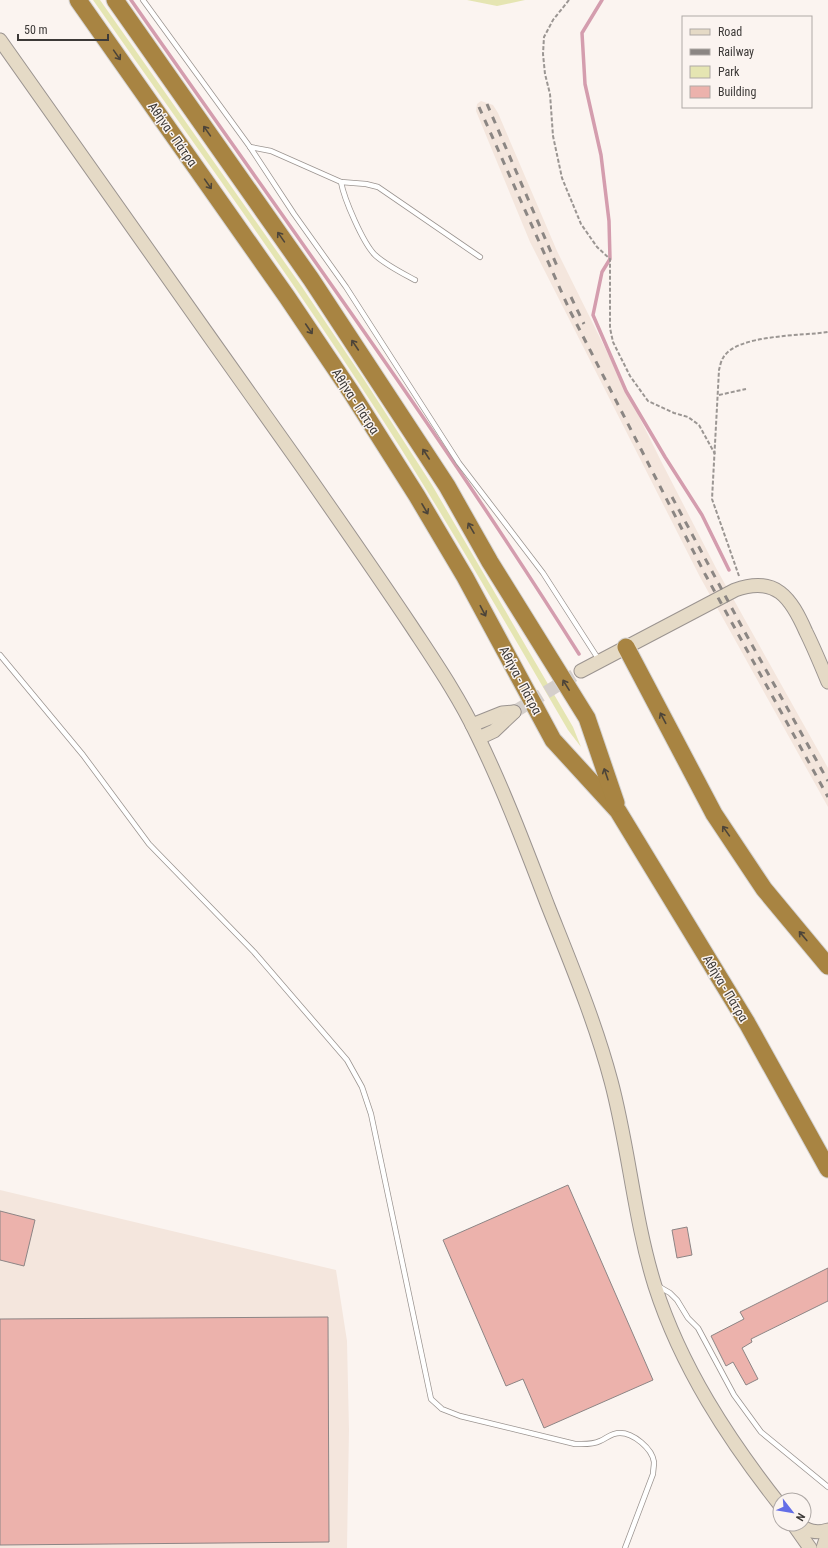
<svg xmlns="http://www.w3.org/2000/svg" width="828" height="1548" font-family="'Roboto Condensed',sans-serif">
<rect width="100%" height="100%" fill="#fbf4f0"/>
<g fill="#f4e6dd">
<polygon points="481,101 493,105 498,113 557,251 661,461 716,568 828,768 828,807 700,577 530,242 476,111 477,104"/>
<polygon points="0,1190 336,1270 347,1341 349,1430 347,1548 0,1548"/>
</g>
<g fill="#e5e5b2">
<path d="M93,0H100L302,287L365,381L432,485L573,727L581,747L568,730C500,614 434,497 360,385C275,254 182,128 93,0Z"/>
<polygon points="467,0 525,0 497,6"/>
</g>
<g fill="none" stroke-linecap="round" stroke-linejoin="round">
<g stroke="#d49dae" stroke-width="3.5">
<path d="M131,0C282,216 438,430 579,654"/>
<polyline points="602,0 582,33 585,84 601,155 609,221 610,259 602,272 593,315 626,391 665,457 702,515 729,570"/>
</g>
</g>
<g fill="#ecb2ac" stroke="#8d8585">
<polygon points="568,1185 653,1380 544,1428 523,1379 506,1386 443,1240"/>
<polygon points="0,1211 35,1220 24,1266 0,1260"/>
<polygon points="687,1227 692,1255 677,1258 672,1230"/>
<polygon points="828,1268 828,1301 751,1339 752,1342 742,1348 758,1379 746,1385 733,1362 726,1366 711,1336 744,1319 740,1312"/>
<polygon points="328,1317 329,1542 0,1545 0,1319"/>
</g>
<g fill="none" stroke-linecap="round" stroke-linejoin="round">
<polyline stroke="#d5cfcb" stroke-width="13" stroke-dasharray="13 6" stroke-linecap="butt" points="514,712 581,671"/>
<defs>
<g id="lane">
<polyline points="143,0 250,147 294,214 346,287 459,463 543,573 599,660"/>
<polyline points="250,147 271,151 341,182 366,184 378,187 480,257"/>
<path d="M341,182C344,199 363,243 375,255C386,265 402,273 415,280"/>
<path d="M0,655L83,755L149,844L254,952L347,1060L362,1087L371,1114L431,1399L442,1409L460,1416L575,1444C583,1444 592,1445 600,1441C607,1438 611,1433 620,1433C633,1433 652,1448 654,1462C654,1466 653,1471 653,1474L625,1548"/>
<polyline points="658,1286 670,1293 677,1300 688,1318 698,1328 734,1395 761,1432 828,1487"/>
</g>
<g id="secondary">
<path d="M0,40C101,183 201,325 302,467C339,520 376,573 412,627C435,662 459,697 477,735C504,790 526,849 548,906C571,964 595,1021 611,1081C629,1148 634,1219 655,1286C681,1367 728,1439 780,1505"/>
<path d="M581,671L735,590C776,575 791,598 806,632C814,648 821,665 828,682"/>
<polyline points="472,725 502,713 514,712"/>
<polyline points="479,738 494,731 514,712"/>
<polyline points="793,1524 810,1548"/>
<path d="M798,1524C808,1531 816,1534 828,1530"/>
<polyline points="823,1548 828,1533"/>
</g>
<g id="highway">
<polyline points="78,0 287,297 351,392 417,496 465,577 553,740 618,811 747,1023 828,1169"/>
<polyline points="115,0 311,279 447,486 490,562 587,718 616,803"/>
<polyline points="626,647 714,814 764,889 828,966"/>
</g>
</defs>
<use href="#lane" stroke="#9b9490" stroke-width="6"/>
<use href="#secondary" stroke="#9b9490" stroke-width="15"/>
<use href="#highway" stroke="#d4d3d3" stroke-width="19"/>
<g stroke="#9b9693" stroke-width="2" stroke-dasharray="4 2" stroke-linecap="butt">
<polyline points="569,0 553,20 544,37 543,54 545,74 550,94 553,136 562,178 581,224 597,247 610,259 610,328 613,342 630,376 648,401 674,413 688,417 699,425 715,454"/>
<polyline points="719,395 746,389"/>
<path d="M739,576L712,499L719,370C720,366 721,361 723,358C736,334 803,336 828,332"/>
</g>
<use href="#lane" stroke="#fff" stroke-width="4.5"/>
<use href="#secondary" stroke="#e5dac6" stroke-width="13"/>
<use href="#highway" stroke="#a88442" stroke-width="17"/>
<g stroke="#8b8683" stroke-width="3" stroke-dasharray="7 7" stroke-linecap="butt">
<polyline points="487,104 557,266"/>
<polyline points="479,107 570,311 705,574 828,797"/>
<polyline points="571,297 584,324"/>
<polyline points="672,497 742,627 828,781"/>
</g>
</g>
<defs><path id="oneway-shaft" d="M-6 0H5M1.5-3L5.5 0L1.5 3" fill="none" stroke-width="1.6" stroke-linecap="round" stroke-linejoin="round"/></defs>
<g stroke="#4c4439">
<use href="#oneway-shaft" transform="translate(117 55) rotate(55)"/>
<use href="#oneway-shaft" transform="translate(207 131) rotate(-125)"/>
<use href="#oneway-shaft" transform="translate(208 184) rotate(55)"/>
<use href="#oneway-shaft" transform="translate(281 237) rotate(-125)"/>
<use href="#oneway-shaft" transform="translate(309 329) rotate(56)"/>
<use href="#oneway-shaft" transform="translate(355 345) rotate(-124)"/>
<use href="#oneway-shaft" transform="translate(426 454) rotate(-123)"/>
<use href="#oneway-shaft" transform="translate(425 509) rotate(60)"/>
<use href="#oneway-shaft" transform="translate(471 528) rotate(-120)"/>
<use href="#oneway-shaft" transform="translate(483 611) rotate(62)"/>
<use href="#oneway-shaft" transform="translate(566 685) rotate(-122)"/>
<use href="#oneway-shaft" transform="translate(663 718) rotate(-118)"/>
<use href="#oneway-shaft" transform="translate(606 774) rotate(-109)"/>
<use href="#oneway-shaft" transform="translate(726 831) rotate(-125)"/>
<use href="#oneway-shaft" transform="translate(803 936) rotate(-130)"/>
</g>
<g text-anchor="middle" stroke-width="3" stroke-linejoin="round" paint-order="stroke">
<g font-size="13" fill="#3c3937" stroke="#fbf4f0">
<text transform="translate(173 134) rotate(55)" y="5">Αθήνα - Πάτρα</text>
<text transform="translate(356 401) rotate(57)" y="5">Αθήνα - Πάτρα</text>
<text transform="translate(521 680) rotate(62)" y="5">Αθήνα - Πάτρα</text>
<text transform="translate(726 988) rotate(59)" y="5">Αθήνα - Πάτρα</text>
</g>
</g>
<rect x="682" y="16" width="130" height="92" fill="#fbf4f0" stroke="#afa9a6"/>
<rect x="690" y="29" width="20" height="6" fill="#e5dac6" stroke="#afa9a6"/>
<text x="718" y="36" font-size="12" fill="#3c3937">Road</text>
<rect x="690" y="49" width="20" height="6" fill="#8b8683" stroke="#afa9a6"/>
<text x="718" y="56" font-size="12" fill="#3c3937">Railway</text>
<rect x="690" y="66" width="20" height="12" fill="#e5e5b2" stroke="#afa9a6"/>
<text x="718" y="76" font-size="12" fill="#3c3937">Park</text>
<rect x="690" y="86" width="20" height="12" fill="#ecb2ac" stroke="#afa9a6"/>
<text x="718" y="96" font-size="12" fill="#3c3937">Building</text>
<g transform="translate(792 1512) rotate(121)"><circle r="19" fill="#fbf4f0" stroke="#afa9a6"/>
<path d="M0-3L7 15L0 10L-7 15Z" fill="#636ee7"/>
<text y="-6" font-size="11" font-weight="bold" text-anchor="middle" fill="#3c3937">N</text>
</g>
<path d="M18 34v6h90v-6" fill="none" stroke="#3c3937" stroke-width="2"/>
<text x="24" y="34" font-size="12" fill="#3c3937" stroke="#fbf4f0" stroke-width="3" paint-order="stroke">50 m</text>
</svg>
